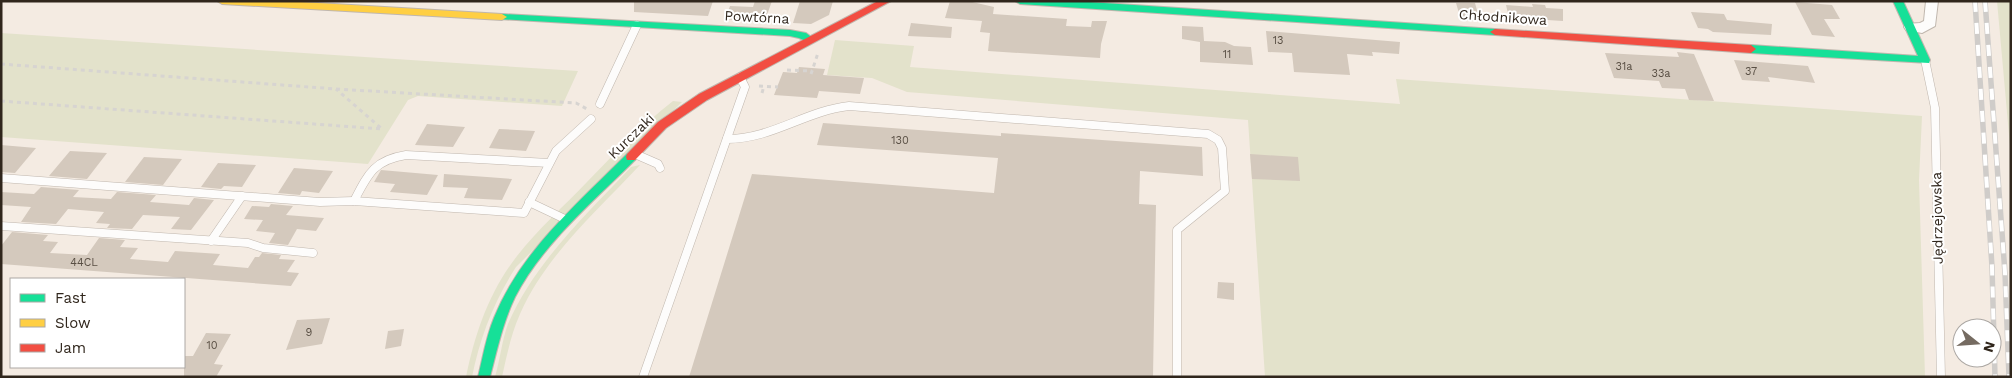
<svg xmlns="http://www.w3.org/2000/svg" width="2012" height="378" font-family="'Work Sans',sans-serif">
<rect width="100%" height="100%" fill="#f4ebe2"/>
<g fill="#e3e2cb">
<polygon points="1997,1 2011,1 2011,157"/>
<polygon points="1,33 578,71 562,106 418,96 408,100 368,164 1,137"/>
<polygon points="835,40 914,46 910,67 1400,104 1396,79 1922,116 1919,180 1925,377 1265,377 1248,120 907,92 872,78 827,75"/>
<path d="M673,101L682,102L516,267C494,301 480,337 472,377H466C475,333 489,292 517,256C538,229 564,206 587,182C615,153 642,125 673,101Z"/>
<path d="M640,165C597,211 546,255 520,314C511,334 507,355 502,377H495C500,360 502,340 508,324C535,262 585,216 631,167Z"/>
</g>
<g fill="#d4c9bd">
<polygon points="634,1 713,1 708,16 634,12"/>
<polygon points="755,1 772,1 764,23 725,19 730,6 753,7"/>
<polygon points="800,1 833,1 829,15 811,24 793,23"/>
<polygon points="950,1 968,1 994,7 993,14 1067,19 1066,26 1091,27 1092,21 1107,21 1101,44 1100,58 988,51 990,33 980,32 982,21 945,18"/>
<polygon points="1795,2 1832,5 1840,19 1824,19 1835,37 1812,35"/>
<polygon points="1456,3 1475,3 1480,21 1461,20"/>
<polygon points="1532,4 1545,5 1546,8 1563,9 1563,21 1531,19 1532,24 1510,22 1506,5 1533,7"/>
<polygon points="1691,12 1724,14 1727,20 1772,24 1771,35 1713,32 1708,29 1698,28"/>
<polygon points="911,23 952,27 951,38 908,36"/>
<polygon points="1182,26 1203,27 1204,41 1225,42 1234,46 1251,47 1253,65 1200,62 1200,42 1182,39"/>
<polygon points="1266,31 1400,42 1399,54 1372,52 1373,56 1347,54 1350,75 1294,72 1292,53 1268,52"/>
<polygon points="1677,52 1694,54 1714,101 1689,100 1685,89 1662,88 1659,81 1614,78 1605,53 1679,57"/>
<polygon points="1734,60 1808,66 1815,83 1768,77 1770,82 1742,80"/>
<polygon points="799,67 825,69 823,75 864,78 860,94 819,91 817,98 774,95 783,72 797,73"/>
<polygon points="823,123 1001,136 1001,133 1202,147 1203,176 1140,171 1139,204 1156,205 1153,377 689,377 752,174 994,193 998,158 817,145"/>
<polygon points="427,124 465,127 453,147 415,145"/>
<polygon points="499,129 535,131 526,151 489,148"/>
<polygon points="1,145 36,148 15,173 1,172"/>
<polygon points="70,151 107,153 87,179 49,176"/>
<polygon points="1250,154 1298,157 1300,181 1252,179"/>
<polygon points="144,157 182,159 163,185 125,182"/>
<polygon points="218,163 256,165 242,187 224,186 221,189 201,187"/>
<polygon points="294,168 333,171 319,193 302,191 300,195 278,193"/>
<polygon points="381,170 438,175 427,195 390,192 395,184 374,182"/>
<polygon points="444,174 487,177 512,179 502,200 464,198 468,188 443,187"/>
<polygon points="41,187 79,190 73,197 111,199 117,192 156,195 150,202 189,205 194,198 214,200 191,230 171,229 180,217 143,215 132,229 107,228 110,224 96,223 104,212 68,209 56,224 21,222 31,207 1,205 1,192 34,194"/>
<polygon points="271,204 293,206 286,215 324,218 316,231 297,229 288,245 269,243 275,233 256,231 263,220 244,219 252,206 269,207"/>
<polygon points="12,232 48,235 43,241 58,242 50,253 87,255 99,238 125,240 120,247 138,248 130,259 168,262 175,251 220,254 213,265 248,268 255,257 259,257 262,253 281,255 279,259 295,260 287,272 299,273 291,286 1,264 1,246"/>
<polygon points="1218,282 1234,283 1234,300 1217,298"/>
<polygon points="330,318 322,344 286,350 297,320"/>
<polygon points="404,329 401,346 385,349 388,331"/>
<polygon points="206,333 231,334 214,364 223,365 216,377 184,377 184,356 193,356"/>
</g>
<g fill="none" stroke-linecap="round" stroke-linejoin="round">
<defs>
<g id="lane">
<polyline points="1925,60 1935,108 1941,377"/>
<polyline points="600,104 637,25"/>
<path d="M727,139C772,139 805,111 849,106L1208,134L1218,140L1222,148L1225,191L1177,230V377"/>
<polyline points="635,154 658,164 660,168"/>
<polyline points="1,178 320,202 354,201 524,213 556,151 591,119"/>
<path d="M354,201C368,174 374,160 406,155L549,163"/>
<polyline points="529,202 567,220"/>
<polyline points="1,226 248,243 263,248 313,253"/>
<polyline points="211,241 242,196"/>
<polyline points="643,377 745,87 740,77"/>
</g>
<polygon id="street" points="1926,1 1938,1 1935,26 1922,33 1906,30 1904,27 1906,24 1920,23 1924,21"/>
<g id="fast">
<polygon points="1015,1 1074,1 1495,29 1500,32 1495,35 1020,4"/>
<polygon points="1893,1 1903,1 1930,60 1929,63 1751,53 1746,49 1751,45 1918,56"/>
<polygon points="502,14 790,30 806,33 815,40 810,43 799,38 790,36 499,19 497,17"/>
<path d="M631,153L635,154L636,157L635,160C593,202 543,243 515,297C503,322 497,350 490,377H478C483,357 486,337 494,318C521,251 577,204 627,154Z"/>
</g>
<polygon id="slow" points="217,1 284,1 502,14 507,17 502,20 222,4"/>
<g id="jam">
<polygon points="878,1 891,1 707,100 666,128 635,160 627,160 626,157 627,154 658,122 699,94"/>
<polygon points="1495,29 1751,45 1756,49 1751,53 1495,35 1490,32"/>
</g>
</defs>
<use href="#lane" stroke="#c0b7ae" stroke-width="9"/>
<use href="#street" stroke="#c0b7ae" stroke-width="2"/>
<use href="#fast" stroke="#c0b7ae" stroke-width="2"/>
<use href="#slow" stroke="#c0b7ae" stroke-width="2"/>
<use href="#jam" stroke="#c0b7ae" stroke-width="2"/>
<g stroke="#d7d4d1" stroke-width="3" stroke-dasharray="4 4" stroke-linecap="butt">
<polyline points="1,64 336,89 576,103 587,109"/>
<polyline points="787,70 812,71"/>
<polyline points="811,74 818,53"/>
<polyline points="759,86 778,87"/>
<polyline points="762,93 764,86"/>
<polyline points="1,101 382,129 336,89"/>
</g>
<use href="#lane" stroke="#fdfcfb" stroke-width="8"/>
<use href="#street" fill="#fdfcfb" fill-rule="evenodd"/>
<use href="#fast" fill="#16e098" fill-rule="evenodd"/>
<use href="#slow" fill="#ffcf43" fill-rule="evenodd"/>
<use href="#jam" fill="#f24e42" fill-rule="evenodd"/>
<defs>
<g id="rail">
<polyline points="1975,1 1992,267 1995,377"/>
<polyline points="1985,1 2005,273 2009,377"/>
</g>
</defs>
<use href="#rail" stroke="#cfccc9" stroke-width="5.5"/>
<use href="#rail" stroke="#fff" stroke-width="4" stroke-dasharray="11" stroke-linecap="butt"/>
</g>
<g text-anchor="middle" stroke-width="4" stroke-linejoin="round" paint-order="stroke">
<g font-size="11" fill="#594f44">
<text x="1278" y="44">13</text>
<text x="1227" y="58">11</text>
<text x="1624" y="70">31a</text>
<text x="1751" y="75">37</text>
<text x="1661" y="77">33a</text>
<text x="900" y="144">130</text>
<text x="84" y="266">44CL</text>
<text x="309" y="336">9</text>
<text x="212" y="349">10</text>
</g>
<g font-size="14" fill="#30261c" stroke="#fff">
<text transform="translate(757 17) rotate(3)" y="5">Powtórna</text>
<text transform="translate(1503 17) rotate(4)" y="5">Chłodnikowa</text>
<text transform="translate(631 136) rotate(-44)" y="5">Kurczaki</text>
<text transform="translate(1937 218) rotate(-91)" y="5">Jędrzejowska</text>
</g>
</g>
<rect width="2012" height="378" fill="none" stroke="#30261c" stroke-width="5"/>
<rect x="10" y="278" width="175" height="90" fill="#ffffff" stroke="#aca8a4"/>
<rect x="20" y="294" width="25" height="8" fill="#16e098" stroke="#aca8a4"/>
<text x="55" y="303" font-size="15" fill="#30261c">Fast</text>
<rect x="20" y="319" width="25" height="8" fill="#ffcf43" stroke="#aca8a4"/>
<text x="55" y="328" font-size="15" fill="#30261c">Slow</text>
<rect x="20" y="344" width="25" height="8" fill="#f24e42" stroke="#aca8a4"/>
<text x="55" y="353" font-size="15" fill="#30261c">Jam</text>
<g transform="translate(1977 343) rotate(107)"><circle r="24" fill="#ffffff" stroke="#aca8a4"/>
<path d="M0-4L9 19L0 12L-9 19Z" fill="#756b61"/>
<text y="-8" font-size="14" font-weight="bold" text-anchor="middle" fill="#30261c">N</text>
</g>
</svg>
